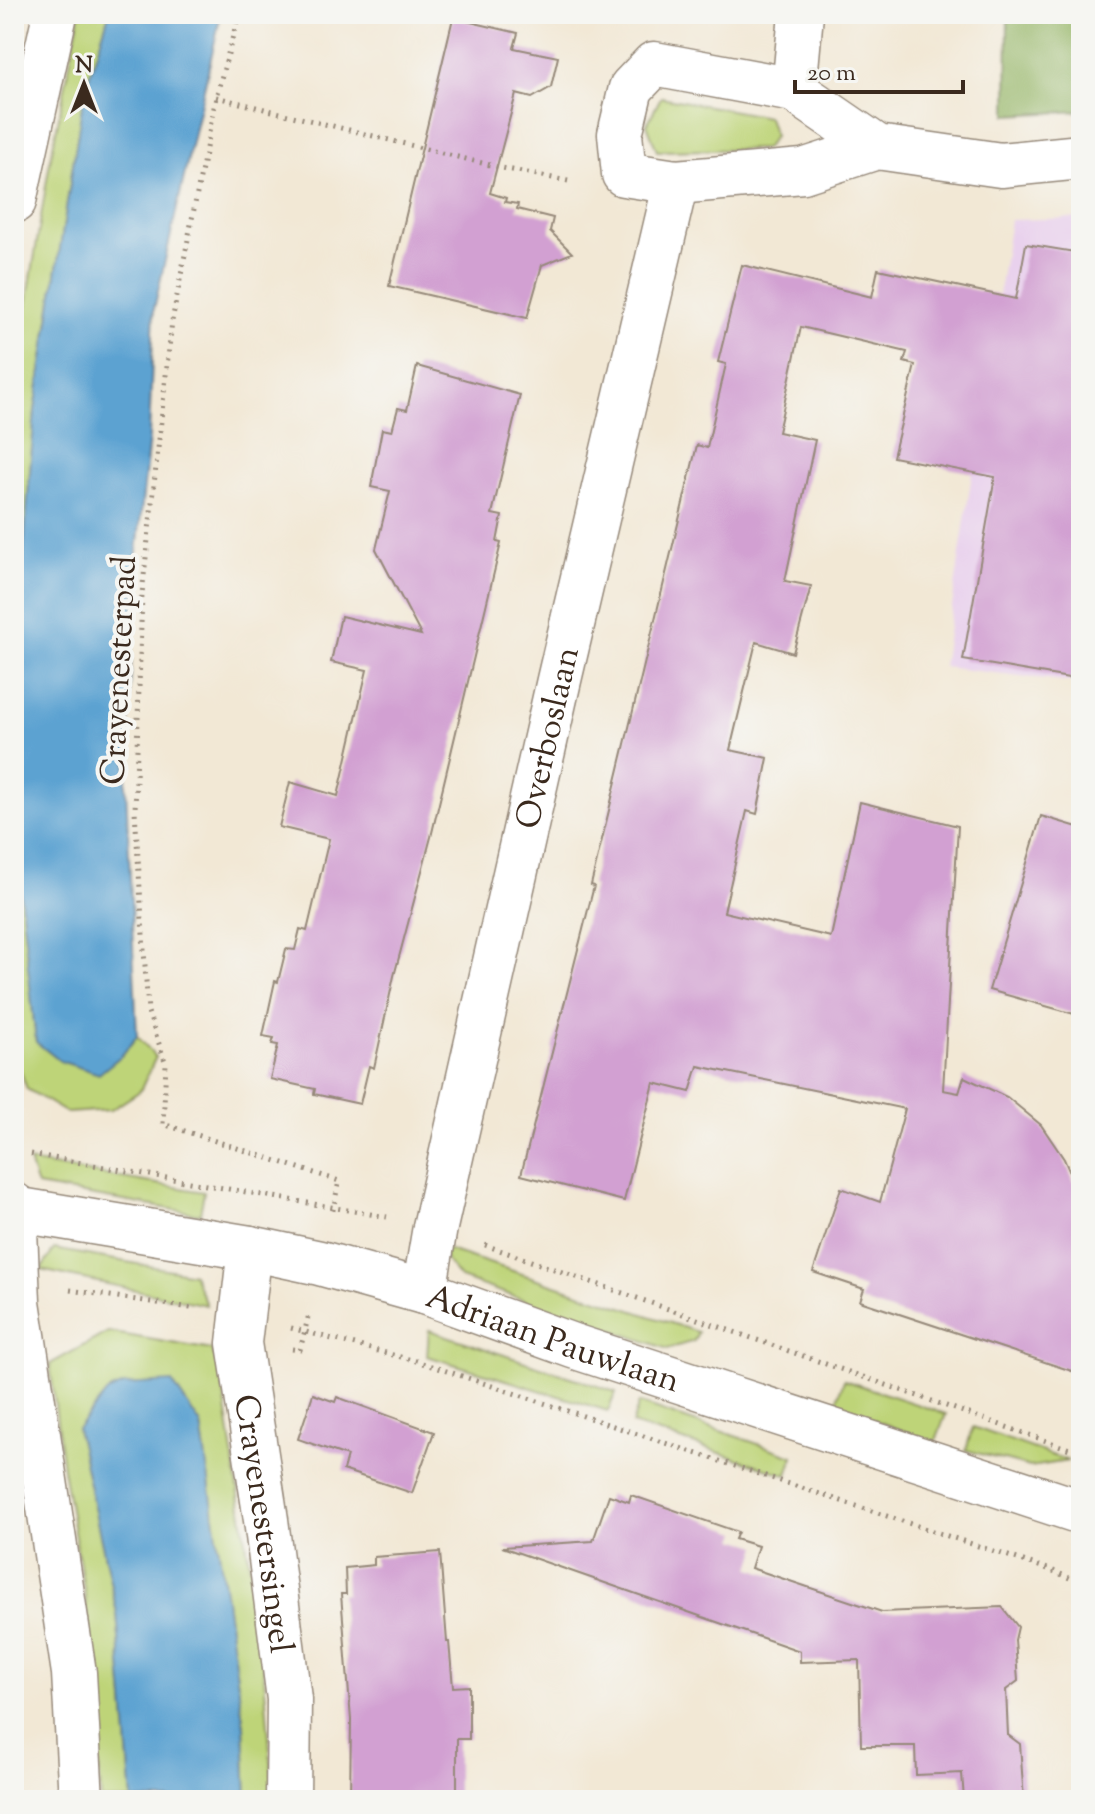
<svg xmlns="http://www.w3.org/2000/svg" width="1095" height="1814" font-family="'Sorts Mill Goudy',serif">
<rect width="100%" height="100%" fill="#f6f6f2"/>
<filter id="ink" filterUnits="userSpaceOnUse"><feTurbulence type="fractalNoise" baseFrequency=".0125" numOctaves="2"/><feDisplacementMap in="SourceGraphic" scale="16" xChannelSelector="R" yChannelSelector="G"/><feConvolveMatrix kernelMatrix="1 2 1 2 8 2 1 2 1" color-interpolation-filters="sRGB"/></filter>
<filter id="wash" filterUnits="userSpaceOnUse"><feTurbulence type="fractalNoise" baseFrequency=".006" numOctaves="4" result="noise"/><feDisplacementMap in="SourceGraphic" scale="32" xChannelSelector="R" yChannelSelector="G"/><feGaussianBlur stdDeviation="1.8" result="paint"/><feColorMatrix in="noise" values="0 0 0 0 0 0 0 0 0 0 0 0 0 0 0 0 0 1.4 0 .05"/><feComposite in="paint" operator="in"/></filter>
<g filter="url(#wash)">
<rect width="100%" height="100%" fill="#f2e8d5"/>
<polygon fill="#e9d1ed" points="1081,218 1081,683 943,667 1010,220"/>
<g fill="#bed478" stroke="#7c7f4b" stroke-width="2">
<polygon points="80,14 109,14 84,93 35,410 24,545 14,737 14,410 24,322 50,161"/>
<polygon points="661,97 768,117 774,136 765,149 657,151 647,124"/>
<polygon points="14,835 36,1042 122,1055 137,1036 156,1057 140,1091 111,1110 67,1113 27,1089 14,1052"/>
<polygon points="29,1162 204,1192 200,1214 37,1186"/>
<polygon points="54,1249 193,1274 206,1305 41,1270"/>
<polygon points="446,1249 698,1332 694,1341 668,1349 460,1278 444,1258"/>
<polygon points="429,1330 616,1392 608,1411 427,1356"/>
<polygon points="108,1332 212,1350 222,1380 262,1650 274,1800 247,1800 244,1726 201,1425 172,1382 77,1429 117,1613 132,1800 101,1800 94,1672 84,1588 63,1469 50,1364"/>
<polygon points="844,1380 946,1414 935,1443 835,1405"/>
<polygon points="639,1403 793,1456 787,1475 632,1424"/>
<polygon points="973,1427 1068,1461 1030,1467 966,1450"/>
</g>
<polygon fill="#96b668" stroke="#687043" stroke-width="2" points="1008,14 1081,14 1081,111 1007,115"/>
<g fill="#5ca2d1" stroke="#4c6678" stroke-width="2">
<polygon points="109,14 221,14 154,309 149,437 135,571 126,786 137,1036 122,1055 99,1074 60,1061 36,1042 14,835 14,737 24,545 35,410 84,93"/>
<polygon points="172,1382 201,1425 244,1726 247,1800 132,1800 117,1613 77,1429 107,1392 124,1385"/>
</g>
<g id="blocks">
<g fill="#d2a0d2">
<polygon points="453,18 518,33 514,48 558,57 551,87 532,98 516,94 490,193 506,198 505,202 518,204 517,209 553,218 550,231 572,253 542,265 527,318 389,286"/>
<polygon points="1026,244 1081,253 1081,680 963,660 995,477 893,457 915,365 904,362 907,352 801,327 778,432 815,440 785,581 811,586 793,653 756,642 730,750 768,758 757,814 747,811 724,912 831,937 860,802 958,826 943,1090 959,1093 964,1077 1007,1097 1041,1125 1064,1159 1081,1198 1081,1374 860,1301 864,1289 813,1272 841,1188 880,1202 905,1109 698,1066 690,1092 654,1083 624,1201 521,1175 594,886 591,885 697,445 707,448 726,364 718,362 742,265 872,297 878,269 1016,299"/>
<polygon points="417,366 520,395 492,514 502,516 497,542 501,543 431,837 394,976 374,1068 369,1066 360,1104 314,1094 315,1089 270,1079 278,1045 272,1044 274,1038 263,1036 275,981 278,982 286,949 295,950 300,929 307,931 329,839 279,827 290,782 338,796 367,670 331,662 341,616 421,635 376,549 390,491 371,487 382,429 392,431 398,408 407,410"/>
<polygon points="1041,816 1081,828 1081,1016 989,990"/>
<polygon points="313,1394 335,1402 337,1397 434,1432 412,1493 343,1470 347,1456 298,1439"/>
<polygon points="609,1495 629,1502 631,1495 738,1532 735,1539 758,1546 751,1568 882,1612 1002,1607 1018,1627 1015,1640 1018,1681 1006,1690 1008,1735 1020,1744 1024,1800 964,1800 962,1773 916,1775 915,1746 861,1746 859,1660 800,1662 800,1651 502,1547 593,1541"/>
<polygon points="440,1552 447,1642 449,1642 453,1687 469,1686 469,1739 457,1739 457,1800 350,1800 351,1720 341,1594 346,1594 345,1568 374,1565 374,1557"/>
</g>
</g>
</g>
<g filter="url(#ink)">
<use href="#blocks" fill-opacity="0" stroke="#96897a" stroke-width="2"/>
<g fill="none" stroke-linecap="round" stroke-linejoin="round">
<defs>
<g id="minor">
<polyline points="794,90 801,14"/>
<polyline points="877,147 803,171 676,182 624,174 620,134 631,88 654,64 794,90 877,147 1001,165 1081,157"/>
<polyline points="14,201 55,14"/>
<polyline points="14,1205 18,1302 74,1673 81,1800"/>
<path id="s1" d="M250,1248L239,1343L266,1520L289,1699L288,1800"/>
<path id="s2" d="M424,1292L435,1227L559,680L676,182"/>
</g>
<g id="tertiary">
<path id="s3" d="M14,1209L250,1248L320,1263L424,1292L573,1346L1081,1512"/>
</g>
</defs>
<use href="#minor" stroke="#96897a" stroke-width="47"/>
<use href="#tertiary" stroke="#96897a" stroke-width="47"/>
<g stroke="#96897a" stroke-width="5" stroke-dasharray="2 6" stroke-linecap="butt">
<polyline points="239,14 216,97 172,321 142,594 135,811 148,1012 166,1064 163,1124 339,1181 332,1215"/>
<polyline points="216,97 502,168 573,182"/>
<polyline points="31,1154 387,1217"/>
<polyline points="485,1245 1081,1453"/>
<polyline points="70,1290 191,1308"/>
<polyline points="291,1328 416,1361 1051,1570 1081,1583"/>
<polyline points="292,1349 300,1350 309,1314"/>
</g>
<use href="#minor" stroke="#fff" stroke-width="44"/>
<use href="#tertiary" stroke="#fff" stroke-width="44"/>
</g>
</g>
<g text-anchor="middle" stroke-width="8" stroke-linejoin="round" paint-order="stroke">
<g font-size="34" fill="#3b2a1e" stroke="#f6f6f2">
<text transform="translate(117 670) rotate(-87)" y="12">Crayenesterpad</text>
<text dy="12" stroke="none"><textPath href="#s2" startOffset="568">Overboslaan</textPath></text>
<text dy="12" stroke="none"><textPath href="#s3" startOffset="556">Adriaan Pauwlaan</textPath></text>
<text dy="12" stroke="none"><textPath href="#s1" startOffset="278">Crayenestersingel</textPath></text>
</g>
</g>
<rect width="1095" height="1814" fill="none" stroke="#f6f6f2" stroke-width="48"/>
<g transform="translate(84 84)" stroke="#f6f6f2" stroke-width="6" paint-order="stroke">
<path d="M0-6L14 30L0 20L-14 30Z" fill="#3b2a1e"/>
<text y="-12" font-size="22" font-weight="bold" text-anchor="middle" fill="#3b2a1e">N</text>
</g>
<path d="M795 80v12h168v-12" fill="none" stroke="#3b2a1e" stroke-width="4"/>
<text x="807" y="80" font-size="24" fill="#3b2a1e" stroke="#f6f6f2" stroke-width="6" paint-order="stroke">20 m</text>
</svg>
